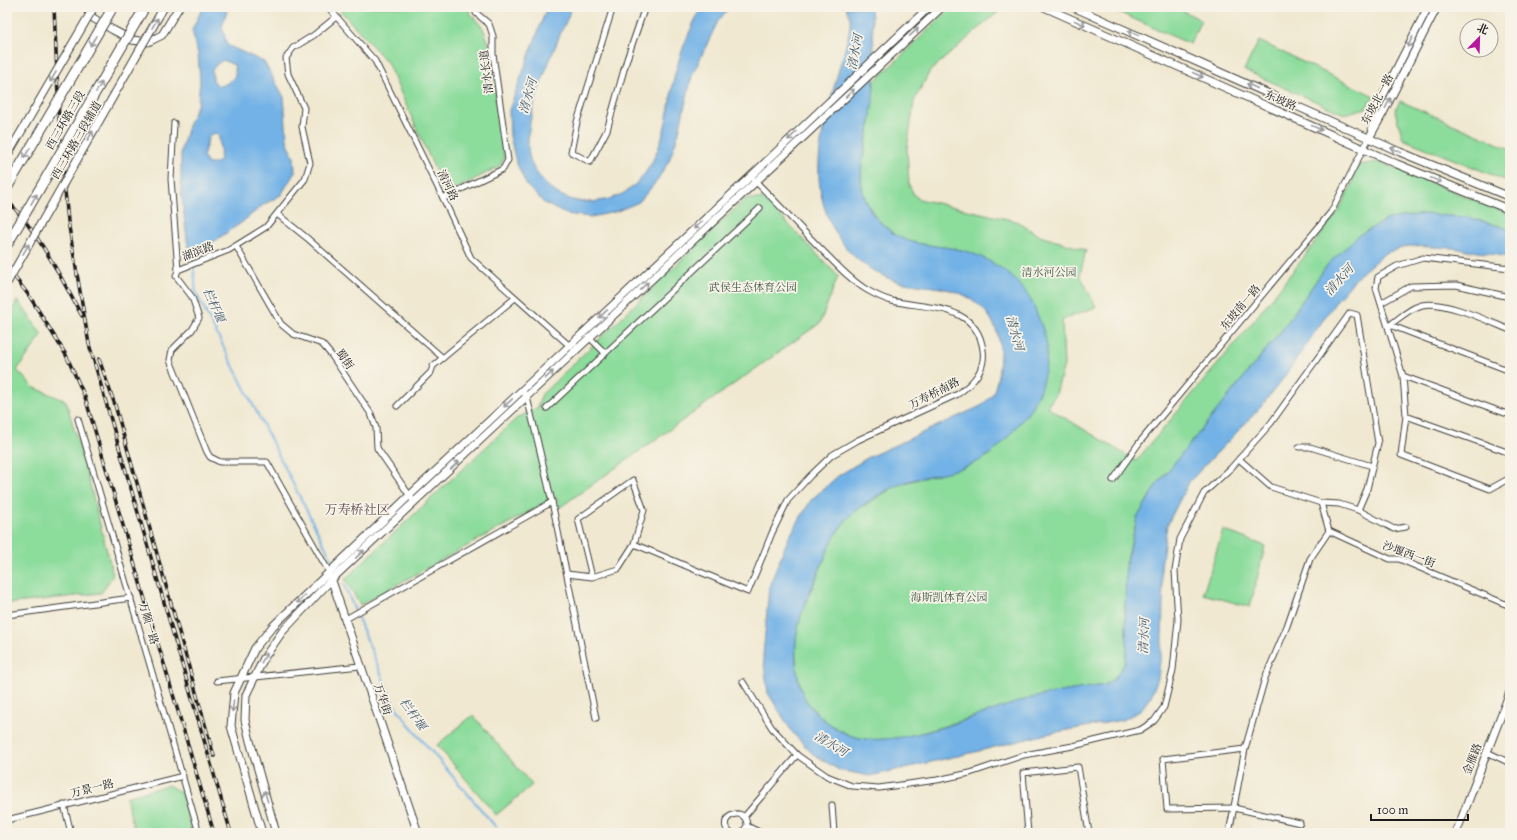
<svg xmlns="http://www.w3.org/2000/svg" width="1517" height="840" font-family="'IM FELL Great Primer','Noto Serif SC',serif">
<rect width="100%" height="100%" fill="#f7f3e8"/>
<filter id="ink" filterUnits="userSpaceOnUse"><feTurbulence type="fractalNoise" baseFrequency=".025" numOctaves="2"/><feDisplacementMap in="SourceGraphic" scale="8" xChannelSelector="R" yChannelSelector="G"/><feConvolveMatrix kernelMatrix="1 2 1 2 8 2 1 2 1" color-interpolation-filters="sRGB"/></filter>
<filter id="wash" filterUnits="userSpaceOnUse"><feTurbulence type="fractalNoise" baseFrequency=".012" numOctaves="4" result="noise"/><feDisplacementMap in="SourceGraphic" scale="16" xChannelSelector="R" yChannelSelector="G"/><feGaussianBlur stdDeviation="0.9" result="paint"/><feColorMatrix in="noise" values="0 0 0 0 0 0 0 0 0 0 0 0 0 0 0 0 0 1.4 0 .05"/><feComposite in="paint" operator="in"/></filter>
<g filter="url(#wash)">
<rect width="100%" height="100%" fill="#f0e8d0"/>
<g fill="#8cdc9c" stroke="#547c5c">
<polygon points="337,7 469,7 470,13 483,28 488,41 504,158 500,166 446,194 387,62"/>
<polygon points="952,7 1007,7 999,11 930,71 914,101 907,149 909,185 914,195 919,199 1016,221 1040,236 1086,250 1080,275 1096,307 1062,320 1064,365 1056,394 1047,407 1136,461 1244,333 1308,252 1339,210 1351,186 1358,165 1379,162 1510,214 1510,229 1467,217 1328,264 1282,330 1155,487 1137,518 1126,565 1125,615 1127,646 1125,663 1115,678 1105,685 1033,698 919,734 888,740 869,740 851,736 832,726 816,713 803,696 797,672 795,641 800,617 834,536 851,514 897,485 967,466 988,456 1009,435 1028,413 1039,393 962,250 919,244 902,239 894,234 875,217 866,201 861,185 861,170 870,123 874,82"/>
<polygon points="1107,7 1175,7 1201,20 1190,44"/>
<polygon points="1259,41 1374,96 1366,108 1344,114 1244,70"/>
<polygon points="1400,101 1510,149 1510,182 1403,139 1395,111"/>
<polygon points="745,199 764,199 838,276 820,323 559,508 556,497 360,605 345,579 517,418 537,408 542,394"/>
<polygon points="18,300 42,335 17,370 33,387 66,401 89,481 113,575 101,593 7,604 7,319"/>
<polygon points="1223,530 1265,546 1250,607 1203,594"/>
<polygon points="473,715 532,785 496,815 437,745"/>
<polygon points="168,785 181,793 192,833 135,833 126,797"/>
</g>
<g fill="#73b2e6" stroke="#486781" fill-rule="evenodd">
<path d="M203,7H228L222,27L227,45L264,62L284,97L287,140L294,157L295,172L281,195L263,205L241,223L200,251L188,247L181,191V150L188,126L198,103L200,80L198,54L192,30ZM223,60L234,65C238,78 232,80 222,86L217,85L213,80L212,70L217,64ZM214,133L218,134C220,139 219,142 220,147C221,159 221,164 208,164L203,156L209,136Z"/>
<path d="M547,7H571C569,16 565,24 561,32C548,67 517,130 532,165C534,170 539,176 542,180C552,193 570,202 587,202C613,201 630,194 646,172C666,143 668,107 675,74C681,51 690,28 702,7H730L718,21L692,76L678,135L669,161L656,182L639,202L615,212L591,217L566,214L544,203L527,186L516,162L510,136L509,110Z"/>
<path d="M846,7H871C873,32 875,57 874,82C874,96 872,112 869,126C865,150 856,175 865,199C869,209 875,218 883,225C907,249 935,243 965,251C994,260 1023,279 1035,309C1040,322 1047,336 1047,350C1047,375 1038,402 1022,420C1012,432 1001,447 987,456C961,474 927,473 898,485C889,488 857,508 851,515C833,532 825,558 815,580C801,613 792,634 797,671C800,692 806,705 823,719C831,725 839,731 849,735C894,753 984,711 1031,698C1054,692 1080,689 1105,685L1115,678L1125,663L1127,646L1125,615L1126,565L1137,518L1155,487L1282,330L1328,264L1359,235L1388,219L1423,214L1467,217L1510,229V257L1453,248L1409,246L1385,253L1359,275L1337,300L1282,380L1259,409L1189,482L1167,525L1161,567L1163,601L1162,644L1158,678L1151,696L1140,711L1122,720L1047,734L975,752L870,776L839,770L813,754L792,732L768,693L763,657L769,587L788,539L811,500L838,476L867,458L981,406C985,402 989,399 992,395C997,388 1000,363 1000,354C1001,324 982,300 954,291C936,286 918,286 900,282C882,278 859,263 847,249C799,188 823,129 841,62C844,53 852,27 850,18C849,14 847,11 846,7Z"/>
</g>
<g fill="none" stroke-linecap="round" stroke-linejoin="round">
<g stroke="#73b2e6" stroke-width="2">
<polyline points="192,246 196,293 332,560"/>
<polyline points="344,584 393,703 414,731 501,833"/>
</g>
</g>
</g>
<g filter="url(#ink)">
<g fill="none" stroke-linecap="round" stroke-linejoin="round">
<defs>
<g id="street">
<polyline points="328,7 375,61 443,198 471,258 571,347"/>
<polyline points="613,7 577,122 571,152 590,162 607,130 627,59 645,7"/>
<polyline points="174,123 171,179 178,270"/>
<polyline points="443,198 503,169 508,160 493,54 493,36 489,24 476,13 475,7"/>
<polyline points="277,214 307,238 443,358"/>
<polyline points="236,246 281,324 293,334 322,344 332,356 371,414 376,428 377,448 414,502"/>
<polyline points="1510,268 1423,258 1397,266 1378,277 1376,288 1403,376 1406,416 1401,455 1490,489 1510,478"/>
<polyline points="1381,303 1411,286 1456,285 1510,297"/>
<path d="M1390,325C1399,318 1410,308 1422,305C1444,300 1488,321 1510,330"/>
<polyline points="1390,325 1510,371"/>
<polyline points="589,337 605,353"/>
<polyline points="1403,376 1510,415"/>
<polyline points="522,390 527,397 552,502 596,718"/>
<polyline points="397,406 431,372 433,366 515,298"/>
<polyline points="547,408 760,208"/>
<polyline points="1406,416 1510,453"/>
<polyline points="78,419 199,833"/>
<polyline points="1299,447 1310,447 1372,466"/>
<polyline points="1239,459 1271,487 1321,503 1339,504 1358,510 1394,529 1406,527"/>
<polyline points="1113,480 1139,443 1331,212 1369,138"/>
<polyline points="1321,503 1329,531 1390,559 1399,559 1510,606"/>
<path d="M634,544L748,592L772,533L788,500L810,476L832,455L858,440L958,394C973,383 986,370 983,350C977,303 926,309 892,301C884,299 874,294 867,290C850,280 836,264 822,250C799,227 777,202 754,180"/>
<polyline points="329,572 267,462 220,462 210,457 207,452 170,360 172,350 192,330 199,318 192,297 176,276 178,270 229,250 266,227 305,179 310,163 302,127 304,108 288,74 286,58 293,48 314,35 336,17"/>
<polyline points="567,574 592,577 618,569 634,544 644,510 633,480 578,519 592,577"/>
<polyline points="7,615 131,598"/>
<polyline points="344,620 552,502"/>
<polyline points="217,681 360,666"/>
<polyline points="743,682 772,728 797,755 827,776 852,786 879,788 937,780 970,773 1024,755 1073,746 1140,730 1154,721 1164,707 1173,670 1178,620 1175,571 1180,539 1204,493 1231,468 1271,423 1350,313 1357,315 1378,443 1367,489 1358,510"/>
<polyline points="1245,749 1163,759 1167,809 1234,808 1300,823"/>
<polyline points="1487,752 1510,763"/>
<polyline points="64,805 71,833"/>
<polyline points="832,805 834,833"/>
<polyline points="744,817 797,755"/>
<polyline points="7,820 183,776"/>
<polyline points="747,826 761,833"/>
<path d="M731,833C712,819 747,802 747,826L742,833"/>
<polyline points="1028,833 1023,773 1078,767 1089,833"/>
<polyline points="1229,833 1245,749 1265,678 1287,626 1310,559 1329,531"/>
</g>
<g id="secondary">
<polyline points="85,7 93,18 113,30 132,40 148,42 162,35 179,7"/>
<polyline points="1044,7 1397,164 1510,210"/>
<polyline points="1073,7 1400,152 1510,197"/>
<polyline points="1372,128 1376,109 1428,7"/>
<polyline points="1369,138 1383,113 1437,7"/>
<polyline points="331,578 418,833"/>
<polyline points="262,833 231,726 234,693 255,648 273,626 409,496 750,177 929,7"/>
<polyline points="276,833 250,741 245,720 246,695 264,658 282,632 331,580 942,7"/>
<polyline points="1456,833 1510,692"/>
</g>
</defs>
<use href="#street" stroke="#3c3b37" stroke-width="7"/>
<use href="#secondary" stroke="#3c3b37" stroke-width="9"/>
<use href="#street" stroke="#fff" stroke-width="5"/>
<use href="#secondary" stroke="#fff" stroke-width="7"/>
<defs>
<g id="rail">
<polyline points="54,7 60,141 68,221 89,344 231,833"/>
<path d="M7,200C39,233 60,276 82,316"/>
<polyline points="7,267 30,297 66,355 85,397 214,833"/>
<polyline points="99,359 115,405 214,756"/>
</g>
</defs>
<use href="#rail" stroke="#1c1c1c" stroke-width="3.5"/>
<use href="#rail" stroke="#f7f3e8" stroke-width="2" stroke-dasharray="6" stroke-linecap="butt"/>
<defs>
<g id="secondary-bridge">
<polyline points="7,156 94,7"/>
<polyline points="7,283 164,7"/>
</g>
<g id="highway-bridge">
<polyline points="7,188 113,7"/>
<polyline points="7,245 145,7"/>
</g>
</defs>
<use href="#secondary-bridge" stroke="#3c3b37" stroke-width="9" stroke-linecap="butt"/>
<use href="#highway-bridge" stroke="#3c3b37" stroke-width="11" stroke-linecap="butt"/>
<use href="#secondary-bridge" stroke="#fff" stroke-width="7"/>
<use href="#highway-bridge" stroke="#fff" stroke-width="9"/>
</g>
<defs><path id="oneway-shaft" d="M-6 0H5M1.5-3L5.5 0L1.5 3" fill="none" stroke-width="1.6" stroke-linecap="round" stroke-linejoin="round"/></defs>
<g stroke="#999">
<use href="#oneway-shaft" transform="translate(155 23) rotate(-60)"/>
<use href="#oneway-shaft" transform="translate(1080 23) rotate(24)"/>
<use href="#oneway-shaft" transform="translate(914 32) rotate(-43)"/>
<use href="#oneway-shaft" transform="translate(1133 33) rotate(-156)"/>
<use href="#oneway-shaft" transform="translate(93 41) rotate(120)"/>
<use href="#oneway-shaft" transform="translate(1410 42) rotate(117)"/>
<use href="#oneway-shaft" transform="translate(1198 75) rotate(24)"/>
<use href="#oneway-shaft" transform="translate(53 77) rotate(120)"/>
<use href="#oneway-shaft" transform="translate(1252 86) rotate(-156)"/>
<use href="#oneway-shaft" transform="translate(99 87) rotate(-60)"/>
<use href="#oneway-shaft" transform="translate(850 93) rotate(-44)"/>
<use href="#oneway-shaft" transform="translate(1388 103) rotate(-63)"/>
<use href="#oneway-shaft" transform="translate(1317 128) rotate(24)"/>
<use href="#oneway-shaft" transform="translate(90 136) rotate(-60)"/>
<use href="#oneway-shaft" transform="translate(792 136) rotate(136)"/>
<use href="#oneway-shaft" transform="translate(1396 150) rotate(-156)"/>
<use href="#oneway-shaft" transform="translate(27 153) rotate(120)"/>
<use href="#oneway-shaft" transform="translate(1436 180) rotate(22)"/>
<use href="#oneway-shaft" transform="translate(34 199) rotate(-60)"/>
<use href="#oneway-shaft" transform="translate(698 225) rotate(137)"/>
<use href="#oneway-shaft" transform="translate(26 249) rotate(-60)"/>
<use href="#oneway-shaft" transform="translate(644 286) rotate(-43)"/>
<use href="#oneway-shaft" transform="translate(603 314) rotate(137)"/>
<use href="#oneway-shaft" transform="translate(549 375) rotate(-44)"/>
<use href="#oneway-shaft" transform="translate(508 403) rotate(137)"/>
<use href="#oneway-shaft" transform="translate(455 465) rotate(-43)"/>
<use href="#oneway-shaft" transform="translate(360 554) rotate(-43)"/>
<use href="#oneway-shaft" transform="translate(301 599) rotate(136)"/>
<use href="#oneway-shaft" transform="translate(264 658) rotate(-60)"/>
<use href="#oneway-shaft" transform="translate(233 706) rotate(96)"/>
<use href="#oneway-shaft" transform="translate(266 796) rotate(-106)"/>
</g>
</g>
<g text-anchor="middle" stroke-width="3.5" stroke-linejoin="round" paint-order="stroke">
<g font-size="11" fill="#1c1c1c" stroke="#f7f3e8">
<text transform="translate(486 72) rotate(-97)" y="4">清水长道</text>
<text transform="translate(1377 99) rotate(-62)" y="4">东坡北一路</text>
<text transform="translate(1281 100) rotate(24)" y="4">东坡路</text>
<text transform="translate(65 120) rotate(-60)" y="4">西三环路三段</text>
<text transform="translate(76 140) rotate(-60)" y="4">西三环路三段辅道</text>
<text transform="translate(448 185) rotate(64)" y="4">清河路</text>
<text transform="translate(198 251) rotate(-21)" y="4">湖滨路</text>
<text transform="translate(1240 307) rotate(-50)" y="4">东坡南一路</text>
<text transform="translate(345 359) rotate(55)" y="4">蜀街</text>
<text transform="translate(934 393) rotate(-27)" y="4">万寿桥南路</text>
<text transform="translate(1409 554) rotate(20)" y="4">沙堰西一街</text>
<text transform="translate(149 623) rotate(74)" y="4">万顺一路</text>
<text transform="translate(383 699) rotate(71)" y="4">万华街</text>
<text transform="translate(1472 759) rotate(-69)" y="4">金雁路</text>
<text transform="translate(92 788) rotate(-14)" y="4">万景一路</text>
</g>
<g font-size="11" fill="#3e5642" stroke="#f7f3e8">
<text x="1049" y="276">清水河公园</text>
<text x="753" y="291">武侯生态体育公园</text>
<text x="949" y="601">海斯凯体育公园</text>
</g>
<g font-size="12" font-style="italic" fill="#3f586d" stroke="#f7f3e8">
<text transform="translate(855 52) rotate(-79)" y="4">清水河</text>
<text transform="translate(528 96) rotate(-74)" y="4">清水河</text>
<text transform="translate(1339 280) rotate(-48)" y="4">清水河</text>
<text transform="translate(214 305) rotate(66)" y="4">栏杆堰</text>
<text transform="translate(1015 333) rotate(74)" y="4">清水河</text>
<text transform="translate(1144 636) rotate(-88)" y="4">清水河</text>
<text transform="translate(413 714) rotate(54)" y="4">栏杆堰</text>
<text transform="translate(831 744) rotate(31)" y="4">清水河</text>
</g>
<g font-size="13" fill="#5d4a4f" stroke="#f7f3e8">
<text x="357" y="514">万寿桥社区</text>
</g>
</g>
<rect width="1517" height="840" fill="none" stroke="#f7f3e8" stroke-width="24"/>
<g transform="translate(1479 38) rotate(23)"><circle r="19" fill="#f7f3e8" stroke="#9f9d96"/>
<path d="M0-3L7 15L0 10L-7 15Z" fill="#b5179e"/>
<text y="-6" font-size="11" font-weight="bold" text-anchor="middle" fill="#1c1c1c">北</text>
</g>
<path d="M1371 814v6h97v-6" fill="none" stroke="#1c1c1c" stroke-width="2"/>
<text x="1377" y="814" font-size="12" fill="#1c1c1c" stroke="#f7f3e8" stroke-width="3" paint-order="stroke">100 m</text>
</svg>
